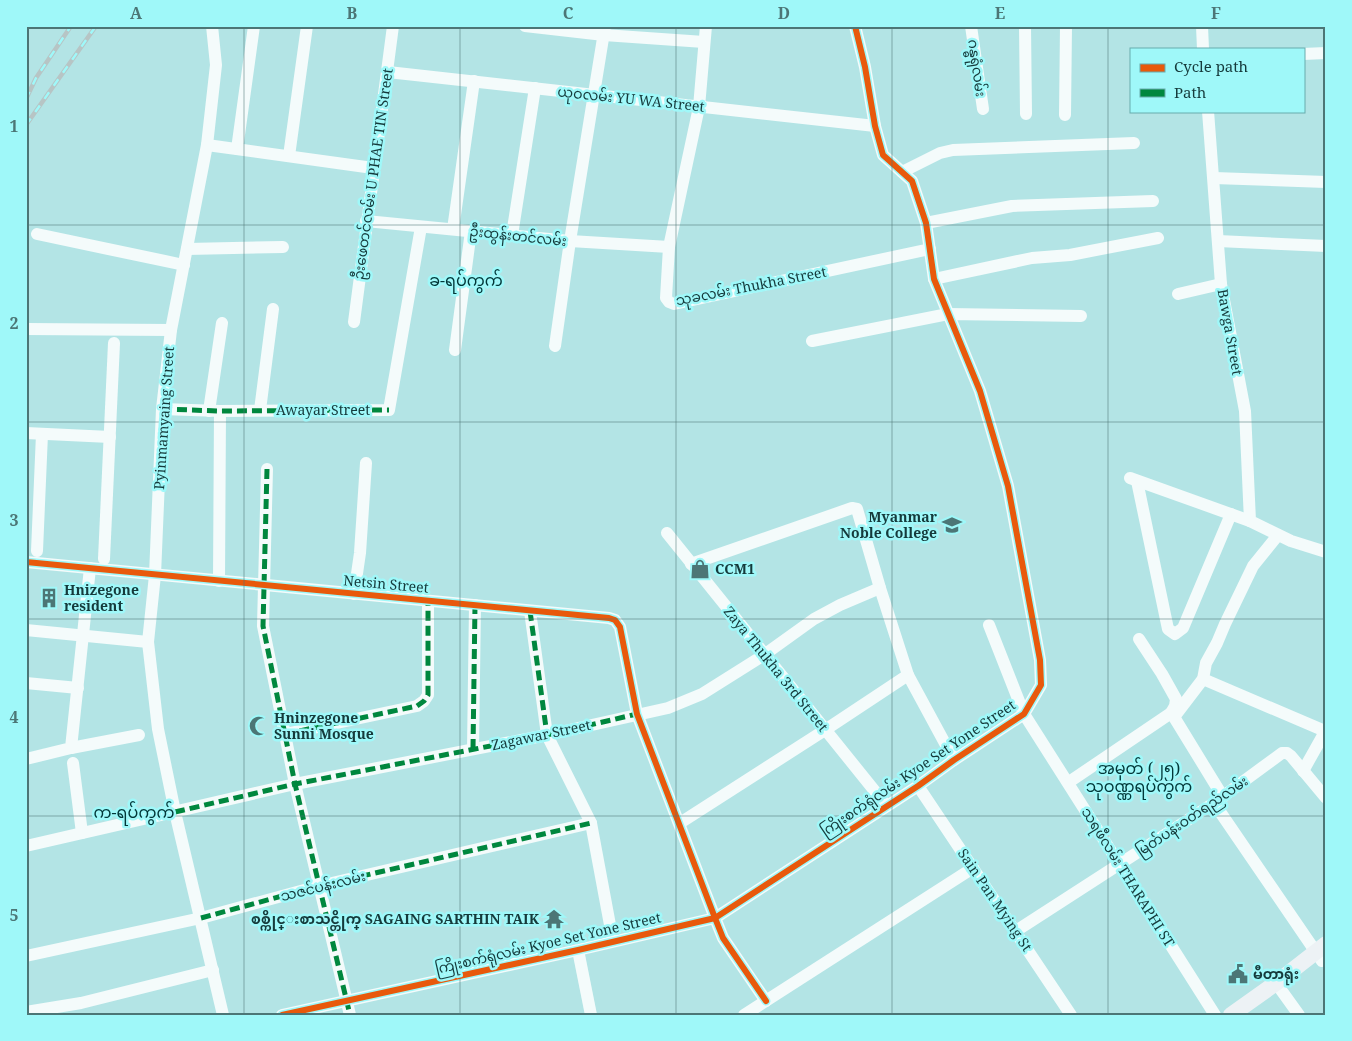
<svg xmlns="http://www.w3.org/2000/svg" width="1352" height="1041" font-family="'Noto Serif','Noto Sans Myanmar',serif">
<rect width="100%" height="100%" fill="#b3e4e5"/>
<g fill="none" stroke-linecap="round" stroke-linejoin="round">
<g stroke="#f4fbfb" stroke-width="12">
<polyline points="212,26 216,65 207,145 171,330 162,409 155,575 148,642 158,729 175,812 223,1015"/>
<polyline points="525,26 604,35 704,42"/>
<polyline points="706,26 699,107 669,247 666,298 669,302 674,304 930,249"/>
<polyline points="971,26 983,109"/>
<polyline points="1025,26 1026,114"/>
<polyline points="1202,26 1203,49"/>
<polyline points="1303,54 1326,53"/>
<polyline points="388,72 875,126"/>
<polyline points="1208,111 1221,284 1245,411 1250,521 1291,541 1326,552"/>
<polyline points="1065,115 1066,26"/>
<polyline points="207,145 373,168"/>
<polyline points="237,149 254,26"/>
<polyline points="289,156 307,26"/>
<polyline points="902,172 940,153 953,150 1134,143"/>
<polyline points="1214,178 1326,182"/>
<polyline points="366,221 570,241 669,247"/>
<polyline points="926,223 1012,206 1153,201"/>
<polyline points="453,229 474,81"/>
<polyline points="37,234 184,265"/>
<polyline points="512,235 535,88"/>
<polyline points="1218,241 1326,246"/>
<polyline points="187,249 283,247"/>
<polyline points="934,279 1032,258 1070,255 1158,238"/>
<polyline points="1178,294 1221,284"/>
<polyline points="354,322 393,26"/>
<polyline points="26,329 171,330"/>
<polyline points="812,341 948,314 1081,316"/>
<polyline points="555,346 570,241 605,26"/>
<polyline points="455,350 471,231"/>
<polyline points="162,409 220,411 389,410 421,227"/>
<polyline points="260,410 273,309"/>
<polyline points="209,411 222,323"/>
<polyline points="26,433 110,437"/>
<polyline points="267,469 263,626 295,784 350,1015"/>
<polyline points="1130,478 1250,521"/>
<polyline points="1137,481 1168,629 1175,634 1183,628 1231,514"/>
<polyline points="667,533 886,805"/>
<polyline points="37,551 42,434"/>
<polyline points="104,559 114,343"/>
<polyline points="26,562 609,618 615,620 620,627 637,714 715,918 723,938 766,1001"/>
<polyline points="691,564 852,508 857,509 880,588 908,675 954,760"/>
<polyline points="219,581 220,411"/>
<polyline points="354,594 360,553 366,463"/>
<polyline points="530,611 547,735 591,823 613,941"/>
<polyline points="989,625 1024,714 1215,1015"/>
<polyline points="26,630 148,642"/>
<polyline points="1139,639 1162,674 1176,699 1175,706 1171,713"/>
<polyline points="1203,679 1325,731"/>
<polyline points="26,683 78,688"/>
<polyline points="1174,717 1223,797"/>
<polyline points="285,734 417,706 424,701 428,695 428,601"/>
<polyline points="71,748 139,735"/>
<polyline points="473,749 475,605"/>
<polyline points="26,759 71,748 90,568"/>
<polyline points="73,763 82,833"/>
<polyline points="1303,771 1326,730"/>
<polyline points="1069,782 1171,713 1174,717 1203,679 1206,663 1217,643 1225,624 1253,566 1278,535"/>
<polyline points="918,786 1071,1015"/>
<polyline points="1214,803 1322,961"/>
<polyline points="680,823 825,730 908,675"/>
<polyline points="26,846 295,784 547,735 668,708 702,694 764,655 814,619 840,605 880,588"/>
<polyline points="1016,931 1214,803 1282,753 1287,753 1291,756 1326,798"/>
<polyline points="578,950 591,1015"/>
<polyline points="26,956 201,918 319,886 591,823"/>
<polyline points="1276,983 1299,1015"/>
<polyline points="26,1012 81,1003 213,970"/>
<polyline points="282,1015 578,950 715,918 918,786 954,760 1024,714 1041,685 1040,660 1008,486 980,391 934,279 926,223 912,181 883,155 875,126 865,67 855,26"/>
<polyline points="744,1015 973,868"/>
</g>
<polyline stroke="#edf2f5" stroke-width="16" points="1231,1015 1276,983 1326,944"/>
<defs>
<g id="rail">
<polyline points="26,99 36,78 71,26"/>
<polyline points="26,125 96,26"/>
</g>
</defs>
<use href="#rail" stroke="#b7c5c5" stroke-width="4.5"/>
<use href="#rail" stroke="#9ff8f9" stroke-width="2.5" stroke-dasharray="8" stroke-linecap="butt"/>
<g stroke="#00873e" stroke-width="5" stroke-dasharray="10 5" stroke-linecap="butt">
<polyline points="162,409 220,411 389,410"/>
<polyline points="267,469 263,626 295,784 350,1015"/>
<polyline points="530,611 547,735"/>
<polyline points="285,734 417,706 424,701 428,695 428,601"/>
<polyline points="473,749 475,605"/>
<polyline points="175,812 295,784 547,735 637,714"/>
<polyline points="201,918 319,886 591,823"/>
</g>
<defs>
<g id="cycleway">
<polyline points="26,562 609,618 615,620 620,627 637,714 715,918 723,938 766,1001"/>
<polyline points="282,1015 578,950 715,918 918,786 954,760 1024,714 1041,685 1040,660 1008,486 980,391 934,279 926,223 912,181 883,155 875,126 865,67 855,26"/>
</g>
</defs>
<use href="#cycleway" stroke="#9ff8f9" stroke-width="9"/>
<use href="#cycleway" stroke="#e8590c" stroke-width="6"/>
</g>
<path fill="none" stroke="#4c7676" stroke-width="1" stroke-opacity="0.55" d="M244,26V1015M460,26V1015M676,26V1015M892,26V1015M1108,26V1015M26,225H1326M26,422H1326M26,619H1326M26,816H1326"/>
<defs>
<symbol id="school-bare" viewBox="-9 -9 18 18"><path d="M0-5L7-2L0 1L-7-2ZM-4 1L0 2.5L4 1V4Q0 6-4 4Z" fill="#4c7676" stroke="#9ff8f9" stroke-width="2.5" paint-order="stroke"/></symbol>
<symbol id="shop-bare" viewBox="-9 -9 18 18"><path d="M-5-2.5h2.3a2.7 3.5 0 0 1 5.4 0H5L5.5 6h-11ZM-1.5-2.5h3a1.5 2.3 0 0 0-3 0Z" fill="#4c7676" stroke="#9ff8f9" stroke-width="2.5" paint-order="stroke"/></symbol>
<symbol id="building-bare" viewBox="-9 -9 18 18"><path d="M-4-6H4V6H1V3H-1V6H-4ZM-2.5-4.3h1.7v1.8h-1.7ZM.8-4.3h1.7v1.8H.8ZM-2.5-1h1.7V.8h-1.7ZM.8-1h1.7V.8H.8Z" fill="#4c7676" stroke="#9ff8f9" stroke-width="2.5" paint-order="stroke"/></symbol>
<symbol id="mosque-bare" viewBox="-9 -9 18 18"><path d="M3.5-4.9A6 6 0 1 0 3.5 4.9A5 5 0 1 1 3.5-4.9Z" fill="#4c7676" stroke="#9ff8f9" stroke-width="2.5" paint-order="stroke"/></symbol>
<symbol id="temple-bare" viewBox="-9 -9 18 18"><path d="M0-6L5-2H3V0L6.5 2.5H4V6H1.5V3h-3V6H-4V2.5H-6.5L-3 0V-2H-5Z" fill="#4c7676" stroke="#9ff8f9" stroke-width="2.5" paint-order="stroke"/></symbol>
<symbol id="civic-bare" viewBox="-9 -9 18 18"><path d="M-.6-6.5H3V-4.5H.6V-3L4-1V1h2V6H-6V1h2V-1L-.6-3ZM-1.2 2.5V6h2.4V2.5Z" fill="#4c7676" stroke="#9ff8f9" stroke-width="2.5" paint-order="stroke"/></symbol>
</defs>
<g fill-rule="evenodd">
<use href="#school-bare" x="938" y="511" width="28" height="28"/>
<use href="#shop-bare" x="686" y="555" width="28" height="28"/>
<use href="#building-bare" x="35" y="584" width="28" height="28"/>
<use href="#mosque-bare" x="245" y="712" width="28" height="28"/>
<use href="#temple-bare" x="540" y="905" width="28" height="28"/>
<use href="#civic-bare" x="1224" y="960" width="28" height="28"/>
</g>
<g text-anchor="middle" stroke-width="5" stroke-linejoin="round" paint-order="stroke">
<g font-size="14" fill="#153a3b" stroke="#9ff8f9">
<text transform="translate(977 68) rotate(82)" y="5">ဂန္ဓရုံလမ်း</text>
<text transform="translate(631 99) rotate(6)" y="5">ယုဝလမ်း YU WA Street</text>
<text transform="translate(373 174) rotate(-82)" y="5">ဦးဖေတင်လမ်း U PHAE TIN Street</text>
<text transform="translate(518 236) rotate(6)" y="5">ဦးထွန်းတင်လမ်း</text>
<text transform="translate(751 286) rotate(-11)" y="5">သုခလမ်း Thukha Street</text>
<text transform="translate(1230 332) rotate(80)" y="5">Bawga Street</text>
<text x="323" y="415">Awayar Street</text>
<text transform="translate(164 418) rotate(-86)" y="5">Pyinmamyaing Street</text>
<text transform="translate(386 584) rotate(5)" y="5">Netsin Street</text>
<text transform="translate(776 669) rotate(51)" y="5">Zaya Thukha 3rd Street</text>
<text transform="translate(541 735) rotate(-12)" y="5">Zagawar Street</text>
<text transform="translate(918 768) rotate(-34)" y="5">ကြိုးစက်ရုံလမ်း Kyoe Set Yone Street</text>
<text transform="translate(1192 816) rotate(-34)" y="5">မြတ်ပန်းဝတ်ရည်လမ်း</text>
<text transform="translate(1128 877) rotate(58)" y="5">သရဖီလမ်း THARAPHI ST</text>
<text transform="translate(323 886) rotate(-14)" y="5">သဇင်ပန်းလမ်း</text>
<text transform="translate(995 900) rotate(56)" y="5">Sain Pan Mying St</text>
<text transform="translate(548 943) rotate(-13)" y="5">ကြိုးစက်ရုံလမ်း Kyoe Set Yone Street</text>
</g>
<g font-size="14" font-weight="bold" fill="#153a3b" stroke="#9ff8f9" text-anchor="start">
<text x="937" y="522" text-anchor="end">Myanmar<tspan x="937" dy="16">Noble College</tspan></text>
<text x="715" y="574">CCM1</text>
<text x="64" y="595">Hnizegone<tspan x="64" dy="16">resident</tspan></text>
<text x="274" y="723">Hninzegone<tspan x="274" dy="16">Sunni Mosque</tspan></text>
<text x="539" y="924" text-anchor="end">စစ္ကိုင္းစာသင္တိုက္ SAGAING SARTHIN TAIK</text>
<text x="1253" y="979">မီတာရုံး</text>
</g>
<g font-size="16" fill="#023738" stroke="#9ff8f9">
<text x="466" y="286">ခ-ရပ်ကွက်</text>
<text x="1139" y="774">အမှတ် (၂၅)<tspan x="1139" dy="18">သုဝဏ္ဏရပ်ကွက်</tspan></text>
<text x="134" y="818">က-ရပ်ကွက်</text>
</g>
</g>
<rect width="1352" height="1041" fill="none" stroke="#9ff8f9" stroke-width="55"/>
<rect x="1130" y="48" width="175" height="65" fill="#9ff8f9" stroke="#68acad"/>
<rect x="1140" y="64" width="25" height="8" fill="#e8590c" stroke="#68acad"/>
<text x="1174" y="72" font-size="15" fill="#153a3b">Cycle path</text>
<rect x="1140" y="89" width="25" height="8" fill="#00873e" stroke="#68acad"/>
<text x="1174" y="98" font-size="15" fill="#153a3b">Path</text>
<rect x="28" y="28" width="1296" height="986" fill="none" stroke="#4c7676" stroke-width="2"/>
<g font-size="16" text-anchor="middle" font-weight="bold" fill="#4c7676">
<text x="136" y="19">A</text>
<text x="352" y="19">B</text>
<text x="568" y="19">C</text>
<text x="784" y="19">D</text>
<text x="1000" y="19">E</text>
<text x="1216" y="19">F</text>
<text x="14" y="132">1</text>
<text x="14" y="329">2</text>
<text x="14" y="526">3</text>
<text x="14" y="723">4</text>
<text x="14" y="921">5</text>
</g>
</svg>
